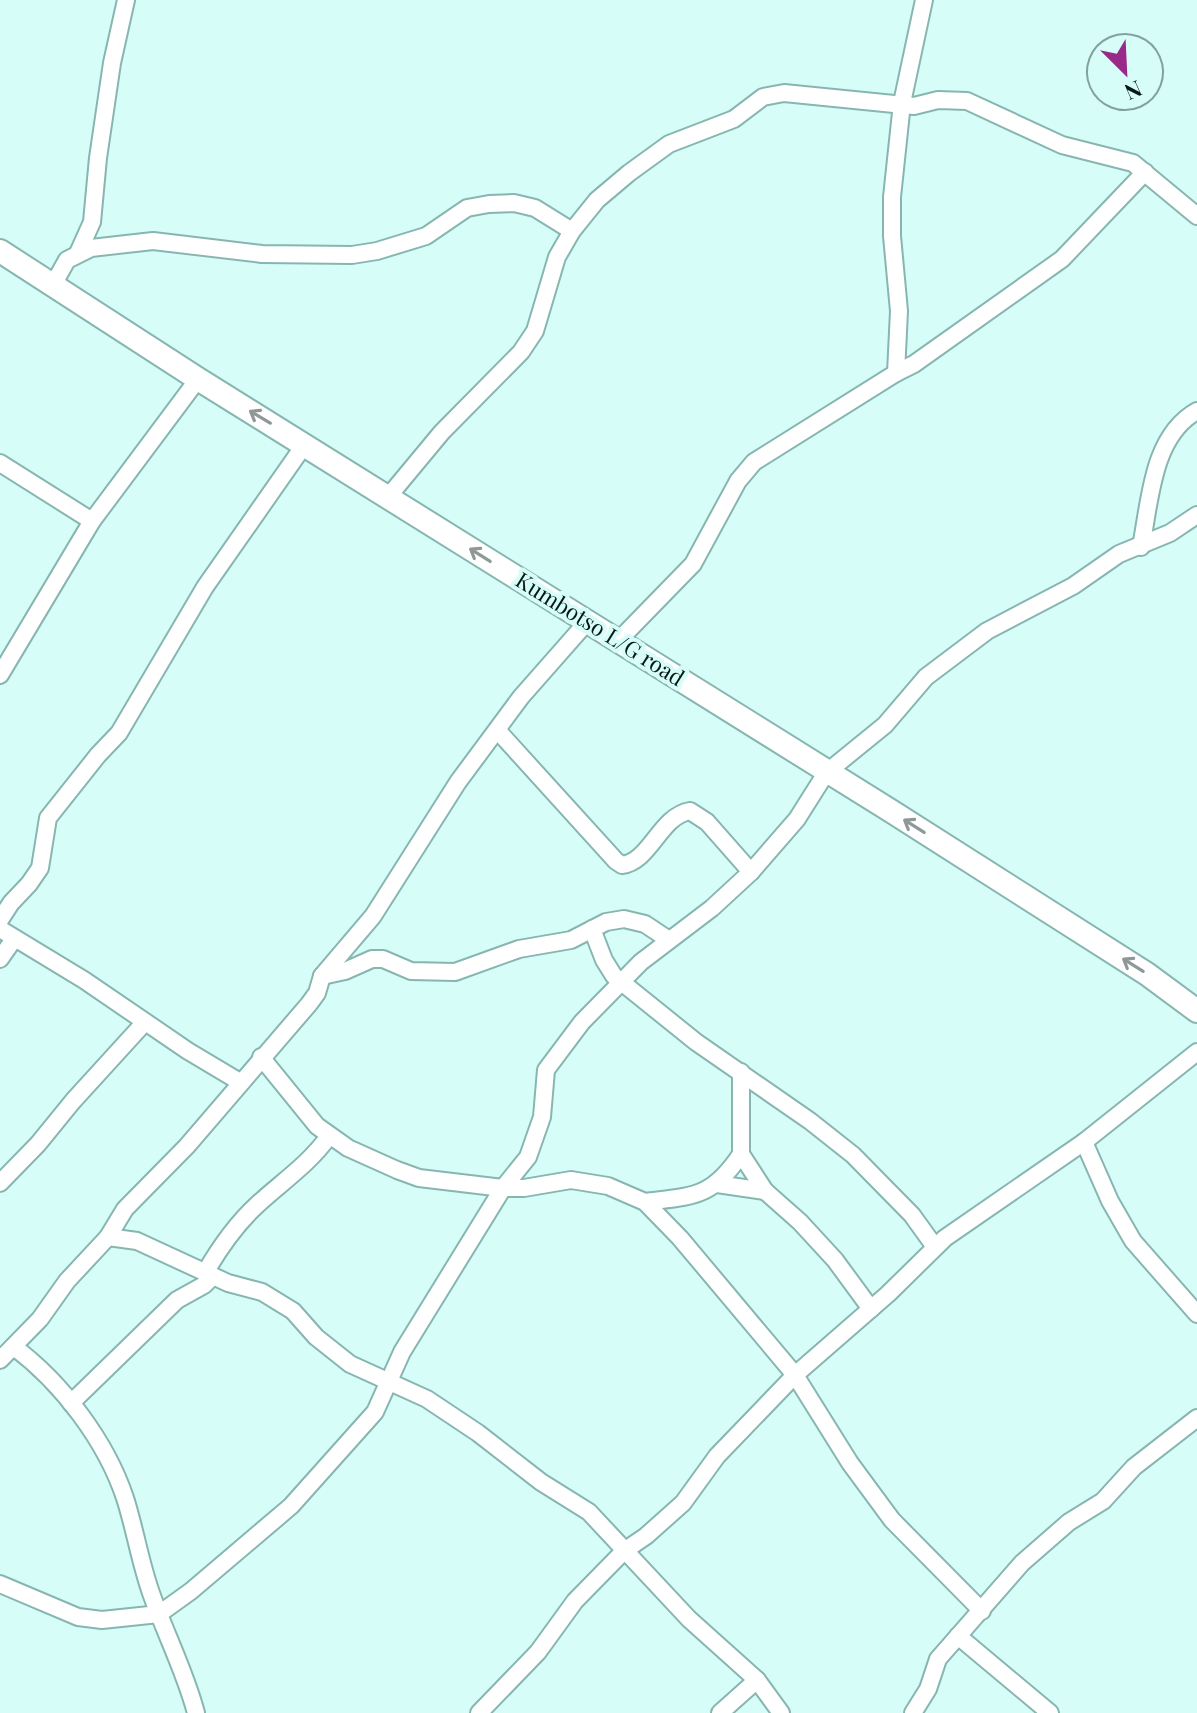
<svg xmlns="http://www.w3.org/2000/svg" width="1197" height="1713" font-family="'Playfair Display',serif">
<rect width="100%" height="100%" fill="#d7fdf9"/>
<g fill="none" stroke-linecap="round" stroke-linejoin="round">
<defs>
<g id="street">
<polyline points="78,253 92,222 98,158 112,63 126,0"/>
<polyline points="53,285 67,260 91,248 153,241 262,254 352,255 377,251 426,236 467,208 489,204 514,203 535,208 572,231"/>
<polyline points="896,373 914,364 1062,259 1145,172"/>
<polyline points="0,463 92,521"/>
<polyline points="388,497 442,432 521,352 535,331 557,257 572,231 597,200 629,173 669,144 734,119 763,97 784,93 914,106 938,100 967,101 1062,145 1133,163 1197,216"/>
<path d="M1141,547C1150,501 1152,436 1197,411"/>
<polyline points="618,641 693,564 738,481 754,462 896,373 899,311 892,236 892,197 902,103 924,0"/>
<polyline points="0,675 92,521 198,379"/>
<path d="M498,731L616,861L622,865C650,862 660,816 690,811L707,822L751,872"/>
<polyline points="0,920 11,903 29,884 40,868 48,818 98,755 119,733 205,587 305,444"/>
<polyline points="0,929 84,980 188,1051 240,1082"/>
<polyline points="592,929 604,960 614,976 696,1042 810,1121 853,1155 912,1215 935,1247"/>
<polyline points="0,959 14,939"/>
<polyline points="322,976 345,971 372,959 383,959 411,971 455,972 519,949 571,940 606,922 624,919 645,924 669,940"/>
<polyline points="261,1057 317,1126 348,1148 397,1170 419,1178 503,1188 524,1188 571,1180 608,1186 645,1202 680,1238 795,1375 850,1463 892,1520 982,1611"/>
<polyline points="741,1072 741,1154 765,1191 800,1222 835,1260 871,1309"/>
<polyline points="1084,1142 1110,1201 1133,1241 1197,1314"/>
<polyline points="0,1183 38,1144 73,1101 145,1022"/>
<polyline points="717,1184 765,1191"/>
<path d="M645,1202C693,1196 712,1198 741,1154"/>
<polyline points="108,1237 137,1241 228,1283 262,1292 293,1311 316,1337 350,1364 427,1399 478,1433 541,1482 589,1512 689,1619 757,1680 781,1713"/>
<path d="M205,1273C220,1247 236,1224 258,1204C283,1181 309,1164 329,1136"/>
<path d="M14,1347C62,1383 106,1441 125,1498C135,1529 140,1562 151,1593C165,1633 185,1671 196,1713"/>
<polyline points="0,1360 40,1319 67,1281 108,1237 125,1209 187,1146 309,1004 317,993 322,976 373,916 458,782 521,697 587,622"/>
<polyline points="71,1403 177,1300 204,1285 213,1276"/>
<polyline points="0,1584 78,1617 102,1620 159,1614 191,1591 291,1506 375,1412 402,1352 503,1188 528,1157 542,1117 546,1070 582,1022 641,962 712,908 751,872 797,819 826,773 885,725 926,677 987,631 1073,586 1119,554 1170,533 1197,515"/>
<polyline points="958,1636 1050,1713"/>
<polyline points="479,1713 538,1652 575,1601 624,1551 646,1536 683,1503 717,1456 795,1375 888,1294 945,1238 1084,1142 1197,1052"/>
<polyline points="720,1713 757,1680"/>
<polyline points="913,1713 928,1689 938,1659 1022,1563 1069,1522 1103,1501 1134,1467 1197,1418"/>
</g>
<polyline id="secondary" points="0,251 198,379 891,811 1147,974 1197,1011"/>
</defs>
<use href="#street" stroke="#87b6b1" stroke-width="20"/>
<use href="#secondary" stroke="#87b6b1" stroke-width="26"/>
<use href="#street" stroke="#fff" stroke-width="16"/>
<use href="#secondary" stroke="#fff" stroke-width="22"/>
</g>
<defs><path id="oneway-shaft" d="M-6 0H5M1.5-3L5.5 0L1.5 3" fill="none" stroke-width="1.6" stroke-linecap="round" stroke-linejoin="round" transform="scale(2)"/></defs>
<g stroke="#8f9897">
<use href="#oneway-shaft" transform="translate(260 417) rotate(-149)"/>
<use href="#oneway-shaft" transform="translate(480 555) rotate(-148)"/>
<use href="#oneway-shaft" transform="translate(914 826) rotate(-148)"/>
<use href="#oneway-shaft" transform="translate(1133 965) rotate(-148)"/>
</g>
<g text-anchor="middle" stroke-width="8" stroke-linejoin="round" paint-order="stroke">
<g font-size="22" fill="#061917" stroke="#d7fdf9">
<text transform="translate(600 629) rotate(32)" y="8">Kumbotso L/G road</text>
</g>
</g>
<g transform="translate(1125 72) rotate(156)"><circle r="38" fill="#d7fdf9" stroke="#83a29f" stroke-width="2"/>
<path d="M0-6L14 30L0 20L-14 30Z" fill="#9a2a89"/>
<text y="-12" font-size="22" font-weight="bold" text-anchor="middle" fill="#061917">N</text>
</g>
</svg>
